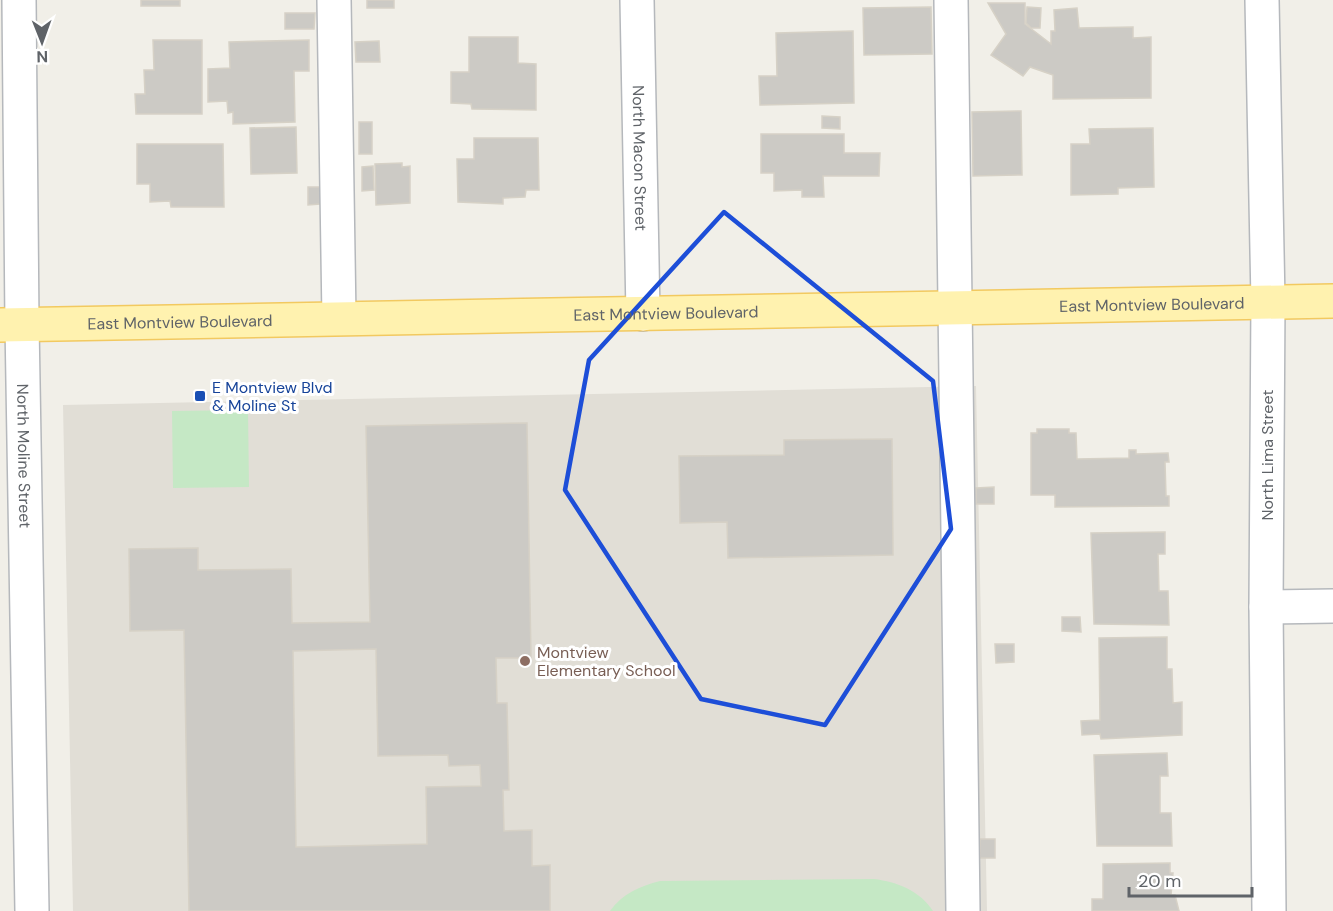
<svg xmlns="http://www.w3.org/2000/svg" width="1333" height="911" font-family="'DM Sans',sans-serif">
<rect width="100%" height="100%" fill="#f1efe8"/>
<polygon fill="#e1ded6" points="976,386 987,911 73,911 63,405"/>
<g fill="#c5e8c5">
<polygon points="248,410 249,487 173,488 172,411"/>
<path d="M874,879C897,882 919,890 933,911H610C622,894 640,886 660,881Z"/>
</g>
<g fill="#cccac5" stroke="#d6d1c6" stroke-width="1.5" fill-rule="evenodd">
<rect x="141" y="0" width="39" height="6"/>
<rect x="367" y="0" width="27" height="8"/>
<polygon points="988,3 1025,3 1025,24 1051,44 1051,31 1055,31 1054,10 1077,8 1079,28 1133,27 1133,38 1151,37 1151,98 1053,99 1053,75 1030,67 1023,76 991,55 1006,34"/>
<polygon points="931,7 932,54 864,55 863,8"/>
<polygon points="1027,7 1041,8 1040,28 1031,28 1026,23"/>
<polygon points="285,13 315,13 314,29 285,29"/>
<polygon points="853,31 854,103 760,105 759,76 777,76 776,33"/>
<polygon points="469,37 518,37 518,63 536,64 536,110 472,109 471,104 451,103 451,72 469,72"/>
<polygon points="153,40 202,40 202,114 136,114 135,94 145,94 144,70 154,70"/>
<polygon points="309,40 309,71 294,71 295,122 233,124 233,112 228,113 227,101 208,102 208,69 230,68 229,42"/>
<polygon points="379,41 380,62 356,62 355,42"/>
<polygon points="1021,111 1022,175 973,176 972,112"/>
<polygon points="822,116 840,117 840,129 822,128"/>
<rect x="359" y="122" width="13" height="32"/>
<polygon points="296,127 297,173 251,174 250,128"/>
<polygon points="1153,128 1154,187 1118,188 1118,194 1071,195 1071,144 1090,144 1089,129"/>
<polygon points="761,134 844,134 844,153 880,153 879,176 823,176 824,197 802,197 802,190 774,191 774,173 761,173"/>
<polygon points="474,138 538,138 539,190 526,190 525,197 503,198 503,204 458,202 457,159 474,159"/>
<polygon points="137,144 223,144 224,207 171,207 170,201 150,202 150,184 137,184"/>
<polygon points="402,163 402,167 410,166 410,203 376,205 375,164"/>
<polygon points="373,166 374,190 362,191 362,167"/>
<polygon points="308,187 320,187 320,204 308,205"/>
<path d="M527,423L531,658H496L497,703H507L509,790H503L504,831L532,830V866L550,865V911H189L184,630L130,631L129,549L198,548V570L291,569L292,623L370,622L366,426ZM376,649L378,756L448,755L449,766L480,765L481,786L426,787L427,844L296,847L293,651Z"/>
<polygon points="1037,429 1069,429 1069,433 1076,433 1077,459 1129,458 1129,450 1136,450 1136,454 1168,453 1169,462 1165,462 1166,496 1169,496 1169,506 1055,507 1055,495 1031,495 1031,433 1037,433"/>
<polygon points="892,439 893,555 728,558 727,522 680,523 679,456 784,455 784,440"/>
<polygon points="994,487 994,504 976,504 976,488"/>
<polygon points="1165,532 1165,554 1158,554 1159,591 1168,591 1169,625 1094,624 1091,533"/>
<polygon points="1062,617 1080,617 1081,632 1062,631"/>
<polygon points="1167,637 1167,669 1172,669 1173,703 1182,702 1182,735 1101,739 1100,734 1082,735 1081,721 1100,720 1099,638"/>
<polygon points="995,644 1014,644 1014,662 996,663"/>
<polygon points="1167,753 1168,776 1160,776 1160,813 1171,813 1172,846 1097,846 1094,755"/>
<rect x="980" y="839" width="15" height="19"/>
<polygon points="1170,863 1170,873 1173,873 1171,895 1175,895 1179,911 1092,911 1092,899 1103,899 1103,864"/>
</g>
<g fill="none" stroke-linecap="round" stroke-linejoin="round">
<defs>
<g id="minor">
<path id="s1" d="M19,0L22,324L32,911"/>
<polyline points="334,0 339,318"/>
<path id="s2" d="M637,0L643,314"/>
<polyline points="951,0 963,911"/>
<polyline points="1262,0 1268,301 1266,607 1269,911"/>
<polyline points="1266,607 1333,606"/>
</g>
<g id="major">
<path id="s3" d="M0,325L1333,301"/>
</g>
</defs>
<use href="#minor" stroke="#b5b8bc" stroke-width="36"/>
<use href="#major" stroke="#f2c960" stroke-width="36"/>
<use href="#minor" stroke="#fff" stroke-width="33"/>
<use href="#major" stroke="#fff2af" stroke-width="33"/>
</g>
<path fill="none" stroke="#1d4ed8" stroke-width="4.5" stroke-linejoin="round" d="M724,212L933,381L951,529L825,725L701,699L565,490L589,360Z"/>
<rect fill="#1a4fb4" stroke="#fff" stroke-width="2" x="194" y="390" width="12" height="12" rx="3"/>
<circle fill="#8d6e63" stroke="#fff" stroke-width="2" cx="525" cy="661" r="6"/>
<g text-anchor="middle" stroke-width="6" stroke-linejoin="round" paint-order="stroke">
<g font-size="16" fill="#5f6368" stroke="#fff">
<text dy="6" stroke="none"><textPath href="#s2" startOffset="158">North Macon Street</textPath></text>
<text dy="6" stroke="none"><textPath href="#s3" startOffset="1152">East Montview Boulevard</textPath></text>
<text dy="6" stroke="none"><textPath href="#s3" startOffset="666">East Montview Boulevard</textPath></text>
<text dy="6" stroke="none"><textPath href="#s3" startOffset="180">East Montview Boulevard</textPath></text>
<text transform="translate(1267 455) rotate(-90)" y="6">North Lima Street</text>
<text dy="6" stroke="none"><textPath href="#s1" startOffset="456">North Moline Street</textPath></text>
</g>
<g font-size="16" fill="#164399" stroke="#fff" text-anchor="start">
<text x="212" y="393">E Montview Blvd<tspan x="212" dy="18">&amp; Moline St</tspan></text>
</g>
<g font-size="16" fill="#785e54" stroke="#fff" text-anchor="start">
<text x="537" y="658">Montview<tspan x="537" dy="18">Elementary School</tspan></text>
</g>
</g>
<g transform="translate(42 42) rotate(179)" stroke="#ffffff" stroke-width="4.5" paint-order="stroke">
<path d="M0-4.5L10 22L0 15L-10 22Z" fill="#5f6368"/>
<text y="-9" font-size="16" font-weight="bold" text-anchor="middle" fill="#5f6368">N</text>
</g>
<path d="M1129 887v9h123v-9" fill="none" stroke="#5f6368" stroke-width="3"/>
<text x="1138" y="887" font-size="18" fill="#5f6368" stroke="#ffffff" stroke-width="4.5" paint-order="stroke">20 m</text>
</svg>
